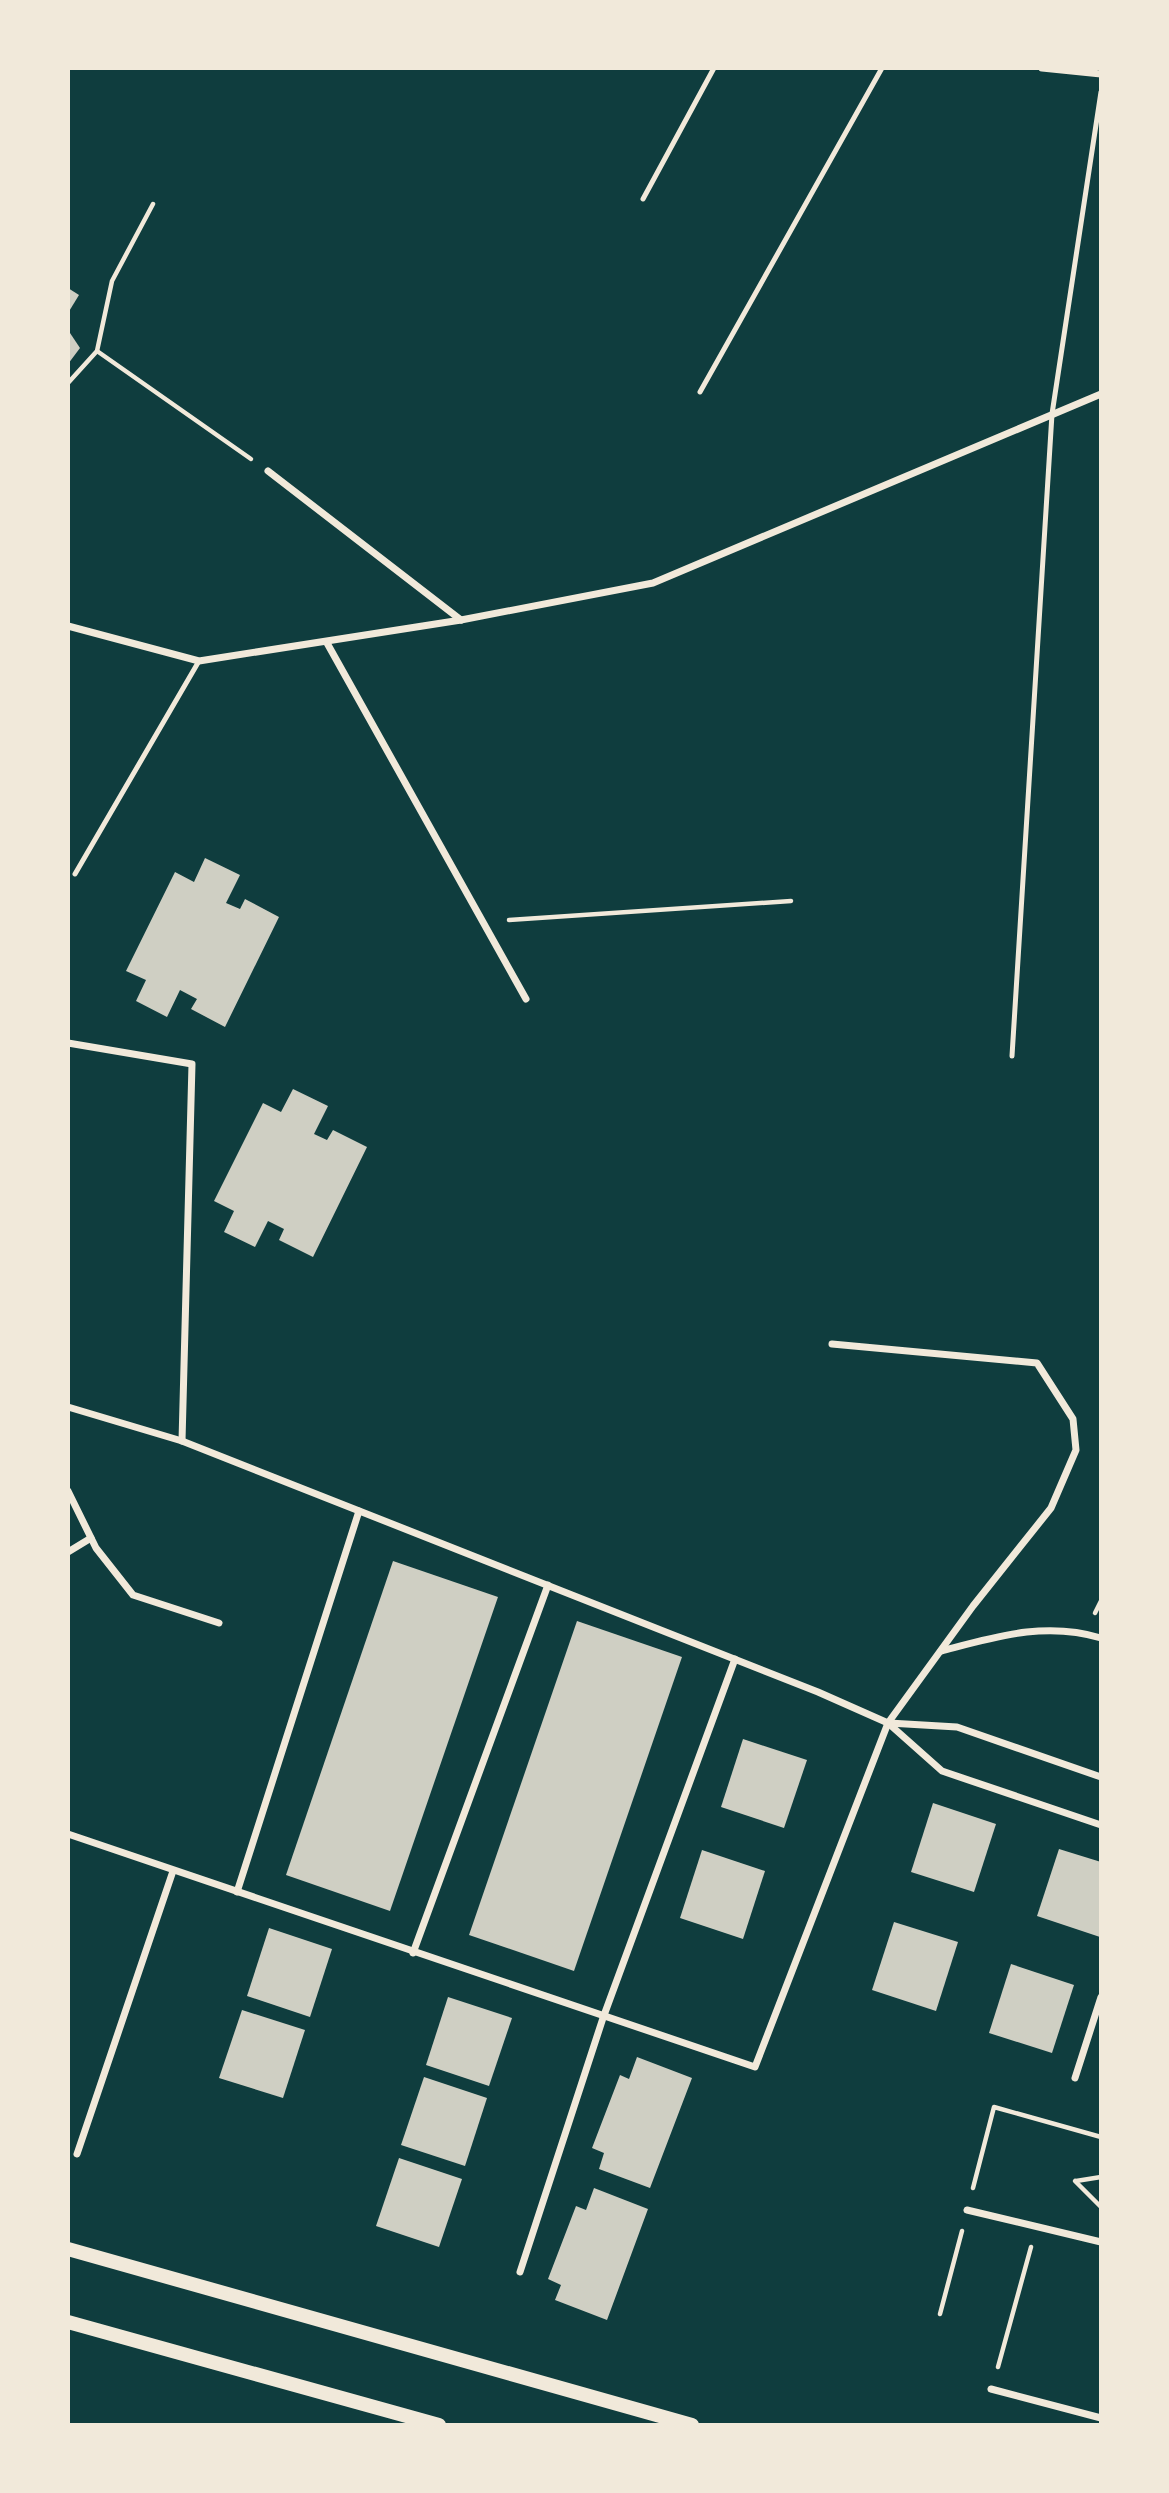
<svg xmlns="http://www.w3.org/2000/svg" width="1169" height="2493" font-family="Figtree,sans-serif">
<rect width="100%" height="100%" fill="#0f3d3e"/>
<g fill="#cfcfc3">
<polygon points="68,288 79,295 68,313"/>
<polygon points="68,330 80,348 68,364"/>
<polygon points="205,858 240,875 226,903 240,909 245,899 279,917 225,1027 191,1009 197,999 180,990 167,1017 136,1001 146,980 126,971 175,872 194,882"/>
<polygon points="293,1089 328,1106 314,1134 327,1140 333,1130 367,1147 313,1257 279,1240 284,1229 268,1221 255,1247 224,1232 234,1211 214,1201 263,1103 281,1112"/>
<polygon points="393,1561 498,1597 390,1911 286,1875"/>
<polygon points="577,1621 682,1657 574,1971 469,1935"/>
<polygon points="743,1739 807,1760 784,1828 721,1807"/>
<polygon points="933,1803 996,1824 974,1892 911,1872"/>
<polygon points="1059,1849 1101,1862 1100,1937 1037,1916"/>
<polygon points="702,1850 765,1871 743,1939 680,1918"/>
<polygon points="894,1922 958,1942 936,2011 872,1990"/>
<polygon points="269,1928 332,1949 310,2017 247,1996"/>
<polygon points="1011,1964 1074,1985 1052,2053 989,2033"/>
<polygon points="448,1997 512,2018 489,2086 426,2065"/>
<polygon points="242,2010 305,2030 283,2098 219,2078"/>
<polygon points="637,2057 692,2078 650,2188 599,2169 604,2153 592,2148 620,2075 629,2079"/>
<polygon points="424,2077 487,2098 465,2166 401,2145"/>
<polygon points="399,2158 462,2179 439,2247 376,2226"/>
<polygon points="594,2188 648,2209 607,2320 555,2300 561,2285 548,2279 576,2206 586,2210"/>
</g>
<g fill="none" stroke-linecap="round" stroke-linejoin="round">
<g stroke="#f1e9da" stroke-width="4.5">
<polyline points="97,351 251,459"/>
<polyline points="68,383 97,351 112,281 153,204"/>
<polyline points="509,920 791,901"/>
<polyline points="1095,1613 1101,1601"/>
<polyline points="1075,2181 1101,2207"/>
<polyline points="1076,2181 1101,2177"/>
<polyline points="973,2188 994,2107 1101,2137"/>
<polyline points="940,2314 962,2231"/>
<polyline points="998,2367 1031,2247"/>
</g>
<g stroke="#f1e9da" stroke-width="5">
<polyline points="643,199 714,68"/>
<polyline points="700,392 882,68"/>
<polyline points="75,874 199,661"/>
<polyline points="1012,1056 1052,414 1101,92"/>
</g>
<g stroke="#f1e9da" stroke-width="7">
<polyline points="1042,68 1101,74"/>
<polyline points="268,471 461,620"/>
<polyline points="68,626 199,661 461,620 653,583 1101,394"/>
<polyline points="327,643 526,999"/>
<polyline points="68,1043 192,1064 182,1441"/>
<polyline points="68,1407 182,1441 818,1692 888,1723 942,1771 1101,1825"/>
<polyline points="68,1491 96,1548 133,1595 219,1623"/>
<polyline points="68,1552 91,1538"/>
<path d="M941,1651C995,1637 1045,1621 1101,1638"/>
<polyline points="889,1723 957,1727 1101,1777"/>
<polyline points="68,1834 755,2067 888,1723 973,1606 1051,1508 1076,1450 1073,1419 1037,1363 832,1344"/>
<polyline points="237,1892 359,1511"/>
<polyline points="413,1953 548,1585"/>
<polyline points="1075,2078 1101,1997"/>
<polyline points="77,2154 173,1871"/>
<polyline points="967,2210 1101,2242"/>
<polyline points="520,2272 603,2018 735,1659"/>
<polyline points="991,2389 1101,2418"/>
</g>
<g stroke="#f1e9da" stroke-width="14">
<polyline points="68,2249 692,2425"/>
<polyline points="68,2322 439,2425"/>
</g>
</g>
<rect width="1169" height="2493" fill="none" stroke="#f1e9da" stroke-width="140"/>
</svg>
